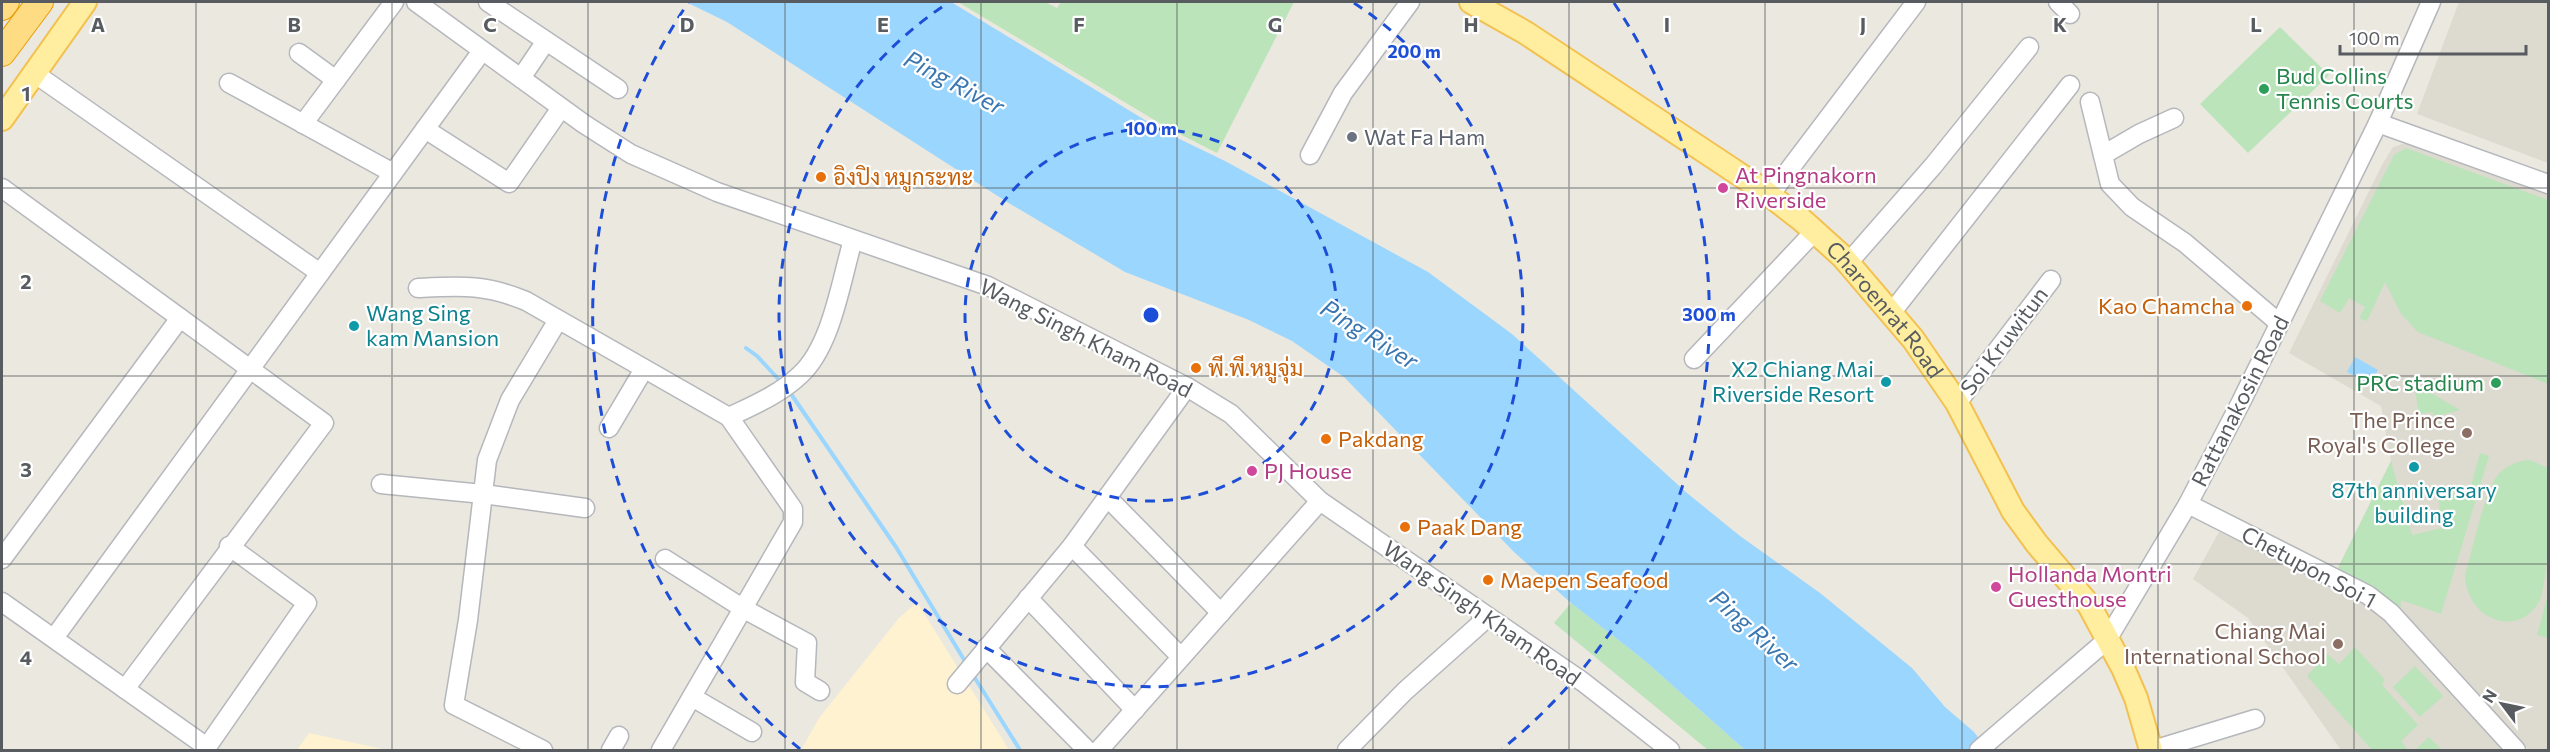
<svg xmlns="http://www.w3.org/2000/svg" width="2550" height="752" font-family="Commissioner,Sarabun,sans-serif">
<rect width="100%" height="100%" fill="#ebe8df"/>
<g fill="#fef2d1">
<polygon points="917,602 1009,750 801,750 819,718 899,618"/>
<polygon points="309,733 378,748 386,750 297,750"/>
</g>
<g fill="#dddad0">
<polygon points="2459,2 2548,2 2548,163 2417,114"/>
<polygon points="2406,143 2548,195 2548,750 2529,750 2433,651 2400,612 2338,568 2391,461 2381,406 2289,353 2382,165 2393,147"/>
<polygon points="2219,532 2309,573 2385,615 2433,673 2496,736 2506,750 2341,750 2248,618 2193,579"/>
</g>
<g fill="#bbe4ba">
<polygon points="958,2 1045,2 1057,8 1061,2 1294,2 1217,153 1166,127"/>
<polygon points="2280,27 2329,75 2248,153 2200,104"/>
<polygon points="2406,148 2548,200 2548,384 2418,332 2401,314 2385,282 2367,321 2359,318 2365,307 2349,298 2340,313 2320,301 2394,155"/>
<polygon points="2414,383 2460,410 2434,417 2433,412 2419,414"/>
<polygon points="2480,453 2489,456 2441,614 2401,600 2400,612 2338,568 2391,461 2412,535 2442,528 2438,496 2469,493"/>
<path d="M2530,460L2548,468C2549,502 2550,571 2540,600C2519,640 2467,620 2465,576C2471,554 2485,491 2497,476C2505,466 2517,461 2530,460Z"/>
<polygon points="2548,594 2548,638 2537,635"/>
<polygon points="1571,603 1644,660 1745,750 1708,750 1554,623"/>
<polygon points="2355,647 2385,680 2382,685 2418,725 2401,741 2408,750 2372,750 2307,676 2327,654 2339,664"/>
<polygon points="2415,666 2443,696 2420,717 2393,687"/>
<polygon points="2429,737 2442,750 2415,750"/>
</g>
<g fill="#9bd6ff">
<polygon points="686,2 951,2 1163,131 1225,161 1428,272 1512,334 1687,493 1740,536 1820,593 1912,668 1945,707 1974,732 1988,750 1745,750 1644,660 1571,603 1515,553 1344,377 1292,341 1249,320 1125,272 1007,202 727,22"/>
<polygon points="2355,357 2378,370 2370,384 2347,372"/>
</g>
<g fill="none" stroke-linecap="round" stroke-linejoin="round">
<g stroke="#9bd6ff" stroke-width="4">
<polyline points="746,348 757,356 782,383"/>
<polyline points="789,391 896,547 966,663"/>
<polyline points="973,675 1020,750"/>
</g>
<defs>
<g id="minor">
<polyline points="416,2 584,124 631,154 717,192 988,286 1187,387 1231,414 1320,501 1583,682 1670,750"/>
<polyline points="488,2 618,89"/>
<polyline points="2058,2 2070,14"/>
<polyline points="299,53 336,80"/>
<polyline points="34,73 320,273"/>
<polyline points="521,78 546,41"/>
<polyline points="229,83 393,173"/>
<polyline points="2090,102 2110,184 2132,207 2185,243 2279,323"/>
<polyline points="2378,123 2548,184"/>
<polyline points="303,124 394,2"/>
<polyline points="425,129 509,183 561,108"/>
<polyline points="1310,155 1343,93 1410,2"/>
<polyline points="2103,155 2139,134 2174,118"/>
<polyline points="2,188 324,423 125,689"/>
<polyline points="1770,195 1916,2"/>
<polyline points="1848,263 1933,166 2029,47"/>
<path d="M418,288C461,286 485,284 526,301L729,417C754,405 780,394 800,375C832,346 841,280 853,240"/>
<polyline points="1892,312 2070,85"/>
<polyline points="1694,359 1815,231"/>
<polyline points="1957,403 2051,280"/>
<polyline points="609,428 644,369"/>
<polyline points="381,484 483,494 585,508"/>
<polyline points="1107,497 1221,613"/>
<polyline points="2188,504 2368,595 2391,613 2516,750"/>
<polyline points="1072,546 1181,657"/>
<polyline points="2,559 180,318"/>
<polyline points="665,559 744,609 807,643 805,682 820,691"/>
<polyline points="1028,598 1135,710"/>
<polyline points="2,602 207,747 307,603 229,546"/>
<polyline points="54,638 482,51"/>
<polyline points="986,648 1087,750"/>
<polyline points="957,684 1072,546 1187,387"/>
<polyline points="692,697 752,732"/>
<polyline points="543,750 454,705 468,620 487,460 510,400 558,320"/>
<polyline points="611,750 619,736"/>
<polyline points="661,750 793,522 793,509 729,417"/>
<polyline points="1099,750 1320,501"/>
<polyline points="1347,750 1405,691 1488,617"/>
<polyline points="1979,750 2107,640 2188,504 2241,402 2378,123 2431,2"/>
<polyline points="2153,750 2255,719"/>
</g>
<g id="major">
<path id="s1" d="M1471,2L1526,33L1763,190L1803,221L1843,257L1913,339L1957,403L2013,511L2037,544L2089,605L2123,668L2136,698L2151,750"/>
<polyline points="2,119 85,2"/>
</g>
<g id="highway">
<polyline points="2,7 6,2"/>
<polyline points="2,53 40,2"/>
</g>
</defs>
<use href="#minor" stroke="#b5b7bc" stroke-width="21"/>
<use href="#major" stroke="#f2c151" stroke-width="26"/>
<use href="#highway" stroke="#ea9c00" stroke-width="28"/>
<use href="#minor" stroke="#fff" stroke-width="18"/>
<use href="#major" stroke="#ffeea0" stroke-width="22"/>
<use href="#highway" stroke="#fddc84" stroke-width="26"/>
</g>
<path fill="none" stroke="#585c60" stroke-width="1.5" stroke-opacity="0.55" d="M196,2V750M392,2V750M588,2V750M785,2V750M981,2V750M1177,2V750M1373,2V750M1569,2V750M1765,2V750M1962,2V750M2158,2V750M2354,2V750M2,188H2548M2,376H2548M2,564H2548"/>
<g fill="none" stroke="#1d4ed8" stroke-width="3" stroke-dasharray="10 8">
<circle cx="1151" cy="315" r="186"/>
<path d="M1354 3A372 372 0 1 1 948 3"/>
<path d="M800 749A558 558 0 0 1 688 3M1614 3A558 558 0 0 1 1502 749"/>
</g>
<g fill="#2e9e5b" stroke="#fff" stroke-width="2">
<circle cx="2264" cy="89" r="6"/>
<circle cx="2496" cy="383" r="6"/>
</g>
<circle fill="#6b7280" stroke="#fff" stroke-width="2" cx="1352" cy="137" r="6"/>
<g fill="#e8710a" stroke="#fff" stroke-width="2">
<circle cx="821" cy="177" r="6"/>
<circle cx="2247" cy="306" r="6"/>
<circle cx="1196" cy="368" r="6"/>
<circle cx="1326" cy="439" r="6"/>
<circle cx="1405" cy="527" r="6"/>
<circle cx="1488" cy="580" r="6"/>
</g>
<g fill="#d1479c" stroke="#fff" stroke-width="2">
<circle cx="1723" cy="188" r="6"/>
<circle cx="1252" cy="471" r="6"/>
<circle cx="1996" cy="587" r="6"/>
</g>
<g fill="#0f9aa8" stroke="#fff" stroke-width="2">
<circle cx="354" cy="326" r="6"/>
<circle cx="1886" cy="382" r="6"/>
<circle cx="2414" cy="467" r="6"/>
</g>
<g fill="#8d6e63" stroke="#fff" stroke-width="2">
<circle cx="2467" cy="433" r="6"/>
<circle cx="2338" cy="644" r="6"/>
</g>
<g text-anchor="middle" stroke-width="4.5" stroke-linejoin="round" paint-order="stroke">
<g font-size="22" fill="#27864d" stroke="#fff" text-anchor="start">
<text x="2276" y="84">Bud Collins<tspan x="2276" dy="25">Tennis Courts</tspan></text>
<text x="2484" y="391" text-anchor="end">PRC stadium</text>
</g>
<g font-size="22" fill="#5b616d" stroke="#fff" text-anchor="start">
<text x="1364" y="145">Wat Fa Ham</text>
</g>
<g font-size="22" fill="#b23c85" stroke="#fff" text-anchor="start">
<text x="1735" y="183">At Pingnakorn<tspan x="1735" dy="25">Riverside</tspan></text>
<text x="1264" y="479">PJ House</text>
<text x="2008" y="582">Hollanda Montri<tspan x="2008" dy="25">Guesthouse</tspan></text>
</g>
<g font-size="22" fill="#c56008" stroke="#fff" text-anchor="start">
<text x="833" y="185">อิงปิง หมูกระทะ</text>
<text x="2235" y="314" text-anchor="end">Kao Chamcha</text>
<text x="1208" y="376">พี.พี.หมูจุ่ม</text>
<text x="1338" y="447">Pakdang</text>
<text x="1417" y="535">Paak Dang</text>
<text x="1500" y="588">Maepen Seafood</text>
</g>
<g font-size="22" fill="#585c60" stroke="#fff">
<text dy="8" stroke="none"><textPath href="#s1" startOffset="519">Charoenrat Road</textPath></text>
<text transform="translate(1086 338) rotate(27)" y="8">Wang Singh Kham Road</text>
<text transform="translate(2004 341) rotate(-53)" y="8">Soi Kruwitun</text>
<text transform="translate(2240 401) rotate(-63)" y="8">Rattanakosin Road</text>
<text transform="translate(2309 567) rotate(28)" y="8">Chetupon Soi 1</text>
<text transform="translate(1482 613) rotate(35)" y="8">Wang Singh Kham Road</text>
</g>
<g font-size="22" fill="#0d838f" stroke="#fff" text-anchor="start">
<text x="366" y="321">Wang Sing<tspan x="366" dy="25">kam Mansion</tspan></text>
<text x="1874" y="377" text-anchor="end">X2 Chiang Mai<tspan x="1874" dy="25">Riverside Resort</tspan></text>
<text x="2414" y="498" text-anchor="middle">87th anniversary<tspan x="2414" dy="25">building</tspan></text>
</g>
<g font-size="22" fill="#785e54" stroke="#fff" text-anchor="end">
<text x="2455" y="428">The Prince<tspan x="2455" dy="25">Royal's College</tspan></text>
<text x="2326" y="639">Chiang Mai<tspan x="2326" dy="25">International School</tspan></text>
</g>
<g font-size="24" font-style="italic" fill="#3a76b0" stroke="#fff">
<text transform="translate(954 83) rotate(28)" y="8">Ping River</text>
<text transform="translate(1369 335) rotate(32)" y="8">Ping River</text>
<text transform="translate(1754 631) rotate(42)" y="8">Ping River</text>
</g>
</g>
<g font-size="20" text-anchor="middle" font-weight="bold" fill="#585c60" stroke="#fff" stroke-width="4.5" stroke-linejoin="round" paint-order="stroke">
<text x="98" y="32">A</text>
<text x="294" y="32">B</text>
<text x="490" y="32">C</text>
<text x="687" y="32">D</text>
<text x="883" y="32">E</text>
<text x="1079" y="32">F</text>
<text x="1275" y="32">G</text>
<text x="1471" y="32">H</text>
<text x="1667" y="32">I</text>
<text x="1863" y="32">J</text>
<text x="2060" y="32">K</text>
<text x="2256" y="32">L</text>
<text x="26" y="101">1</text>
<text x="26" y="289">2</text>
<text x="26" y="477">3</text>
<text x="26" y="665">4</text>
</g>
<circle cx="1151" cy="315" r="9" fill="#1d4ed8" stroke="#fff" stroke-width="3"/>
<g font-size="18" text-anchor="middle" font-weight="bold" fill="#1d4ed8" stroke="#fff" stroke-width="4.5" stroke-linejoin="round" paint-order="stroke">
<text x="1414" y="58">200 m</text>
<text x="1151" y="135">100 m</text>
<text x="1709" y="321">300 m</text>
</g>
<rect width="2550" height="752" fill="none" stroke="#585c60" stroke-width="6"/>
<g transform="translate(2502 704) rotate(302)" stroke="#ffffff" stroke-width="4.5" paint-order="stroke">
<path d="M0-4.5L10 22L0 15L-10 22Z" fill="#585c60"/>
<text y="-9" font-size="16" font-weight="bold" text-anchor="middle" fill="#585c60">N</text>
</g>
<path d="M2340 45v9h186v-9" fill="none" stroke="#585c60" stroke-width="3"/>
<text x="2349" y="45" font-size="18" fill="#585c60" stroke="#ffffff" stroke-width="4.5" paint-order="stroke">100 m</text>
</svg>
